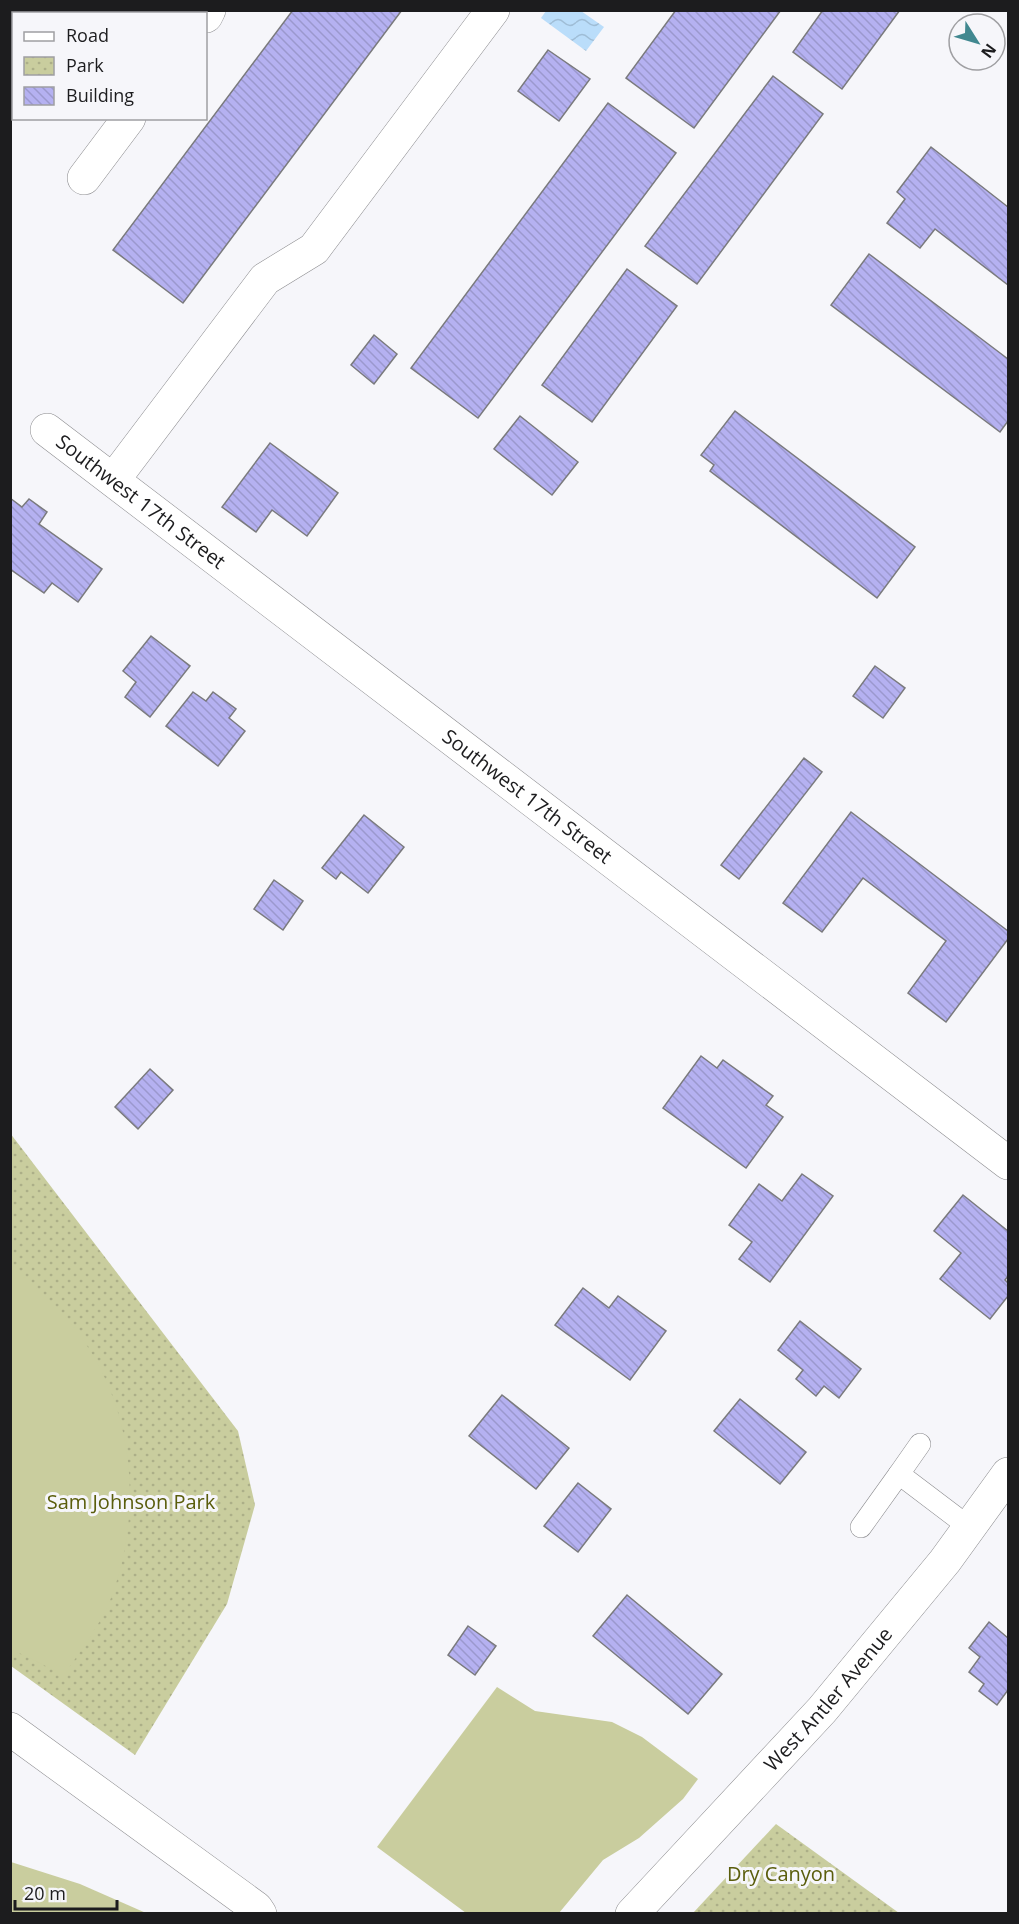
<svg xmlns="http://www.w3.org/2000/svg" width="1019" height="1924" font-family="'Open Sans',sans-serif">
<defs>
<pattern id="park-dots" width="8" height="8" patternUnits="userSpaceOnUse" patternTransform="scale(1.5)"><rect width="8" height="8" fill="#c9cd9e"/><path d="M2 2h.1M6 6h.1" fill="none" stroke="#acaf88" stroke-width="1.8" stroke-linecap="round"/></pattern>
<pattern id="water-waves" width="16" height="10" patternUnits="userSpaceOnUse" patternTransform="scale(1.5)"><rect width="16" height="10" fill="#baddfa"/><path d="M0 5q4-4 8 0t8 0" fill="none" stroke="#9fbdd6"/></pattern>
<pattern id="building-back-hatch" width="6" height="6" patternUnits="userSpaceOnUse" patternTransform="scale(1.5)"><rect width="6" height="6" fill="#b5b1f1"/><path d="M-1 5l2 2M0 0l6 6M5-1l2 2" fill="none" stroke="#9b98ce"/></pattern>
</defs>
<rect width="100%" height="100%" fill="#f6f6fa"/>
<g fill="url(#park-dots)">
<polygon points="10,1133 238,1431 255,1505 227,1604 135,1755 11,1666"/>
<polygon points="776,1824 899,1913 693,1913"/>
</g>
<g fill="#c9cd9e">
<path d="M11,1267C37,1288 62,1310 81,1337C135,1412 143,1513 111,1598C100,1626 81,1650 64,1675L11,1649Z"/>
<polygon points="497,1687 535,1711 612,1722 642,1737 698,1779 683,1799 639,1838 603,1860 559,1913 466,1913 377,1847"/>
<polygon points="11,1862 80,1884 146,1913 11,1913"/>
</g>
<polygon fill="url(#water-waves)" points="546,11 581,11 604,27 586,51 541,18"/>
<g fill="url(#building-back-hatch)" stroke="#7a7a7d" stroke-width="1.5">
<polygon points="293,10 402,10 183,303 113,250"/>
<polygon points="676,10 781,10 694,128 626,78"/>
<polygon points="823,10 900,10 842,89 793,52"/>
<polygon points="548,50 590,79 559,121 518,91"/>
<polygon points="773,76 823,114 697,284 645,246"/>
<polygon points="608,103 676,153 478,418 411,368"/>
<polygon points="931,147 1008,207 1008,285 935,229 920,248 887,223 905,199 897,192"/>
<polygon points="869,254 1008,359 1008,421 1000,432 831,305"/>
<polygon points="627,269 677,306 592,422 542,385"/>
<polygon points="374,335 397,354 374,384 351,365"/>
<polygon points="735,411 915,547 877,598 710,471 714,465 701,455"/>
<polygon points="520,416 578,462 552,495 494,449"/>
<polygon points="270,443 338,493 307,536 272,510 256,532 222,507"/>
<polygon points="10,498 22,507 29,499 47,512 39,524 102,569 78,602 52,583 44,593 10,569"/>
<polygon points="151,636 190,666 150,717 125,697 136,682 123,671"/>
<polygon points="875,666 905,688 883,718 853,696"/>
<polygon points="193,692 206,701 213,692 236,709 229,718 245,731 218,766 166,726"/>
<polygon points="804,758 822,772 739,879 721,865"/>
<polygon points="851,812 1008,931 1008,939 946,1022 908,993 946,941 863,878 822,932 783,903"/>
<polygon points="364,815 404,847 368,893 341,872 336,879 322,868"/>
<polygon points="274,880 303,901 283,930 254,909"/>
<polygon points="701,1056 717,1068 723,1060 773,1096 766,1105 783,1117 746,1168 663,1108"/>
<polygon points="150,1069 173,1090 138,1129 115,1107"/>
<polygon points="802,1174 833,1196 770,1282 739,1259 752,1242 729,1225 759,1184 782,1201"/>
<polygon points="963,1195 1008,1231 1008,1276 1005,1280 1008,1283 1008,1296 990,1319 940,1279 961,1253 934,1231"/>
<polygon points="583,1288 609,1308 618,1296 666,1331 630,1380 555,1325"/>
<polygon points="800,1321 861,1369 839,1398 824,1386 816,1396 796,1379 803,1370 778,1350"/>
<polygon points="502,1395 569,1448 536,1489 469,1436"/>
<polygon points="740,1399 806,1452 780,1484 714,1431"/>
<polygon points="578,1483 611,1509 578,1552 544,1526"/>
<polygon points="627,1595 722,1674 688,1714 593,1636"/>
<polygon points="989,1622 1008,1638 1008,1690 997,1705 979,1691 984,1684 969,1672 980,1657 969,1648"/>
<polygon points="468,1626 496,1646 475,1675 448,1655"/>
</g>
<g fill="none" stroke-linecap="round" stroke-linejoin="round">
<defs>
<g id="lane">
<polyline points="920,1444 899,1474 969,1527"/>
<polyline points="861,1527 899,1474"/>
</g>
<g id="street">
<polyline points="206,16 209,10"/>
<polyline points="84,178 129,118"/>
<path id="s1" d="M47,430L1008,1163"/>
<polyline points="114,479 265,279 314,249 493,10"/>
<polyline points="10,1729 256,1908 260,1914"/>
</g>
<g id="secondary">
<path id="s2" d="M632,1914L822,1710L945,1561L1008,1474"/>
</g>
</defs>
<use href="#lane" stroke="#8b8b8e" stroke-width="22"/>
<use href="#street" stroke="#8b8b8e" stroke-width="34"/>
<use href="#secondary" stroke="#8b8b8e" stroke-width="34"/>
<use href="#lane" stroke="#fff" stroke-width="21"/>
<use href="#street" stroke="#fff" stroke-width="33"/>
<use href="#secondary" stroke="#fff" stroke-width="33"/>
</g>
<g text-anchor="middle" stroke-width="6" stroke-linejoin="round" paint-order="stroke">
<g font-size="20" fill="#1c1c1e" stroke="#f6f6fa">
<text dy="7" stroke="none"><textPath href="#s1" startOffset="118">Southwest 17th Street</textPath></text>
<text dy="7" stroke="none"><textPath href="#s1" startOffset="604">Southwest 17th Street</textPath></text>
<text dy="7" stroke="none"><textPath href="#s2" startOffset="291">West Antler Avenue</textPath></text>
</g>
<g font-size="20" fill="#5a5d0c" stroke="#f6f6fa">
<text x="131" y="1509">Sam Johnson Park</text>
<text x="781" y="1881">Dry Canyon</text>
</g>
</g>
<rect width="1019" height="1924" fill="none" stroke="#1c1c1e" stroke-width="24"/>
<rect x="12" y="12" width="195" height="108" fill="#f6f6fa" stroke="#9f9fa2" stroke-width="1.5"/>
<rect x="24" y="32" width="30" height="9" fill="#ffffff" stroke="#9f9fa2" stroke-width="1.5"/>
<text x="66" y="42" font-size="18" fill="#1c1c1e">Road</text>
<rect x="24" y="57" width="30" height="18" fill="url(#park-dots)" stroke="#9f9fa2" stroke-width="1.5"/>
<text x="66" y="72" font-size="18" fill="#1c1c1e">Park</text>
<rect x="24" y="87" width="30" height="18" fill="url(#building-back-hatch)" stroke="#9f9fa2" stroke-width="1.5"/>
<text x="66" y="102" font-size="18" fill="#1c1c1e">Building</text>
<g transform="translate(977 42) rotate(127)"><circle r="28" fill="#f6f6fa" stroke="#9f9fa2" stroke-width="1.5"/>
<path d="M0-4.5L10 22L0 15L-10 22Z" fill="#418890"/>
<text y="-9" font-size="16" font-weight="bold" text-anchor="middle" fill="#1c1c1e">N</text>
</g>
<path d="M15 1900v9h102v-9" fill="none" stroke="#1c1c1e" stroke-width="3"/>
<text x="24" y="1900" font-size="18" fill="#1c1c1e" stroke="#f6f6fa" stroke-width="4.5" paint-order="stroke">20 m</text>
</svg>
